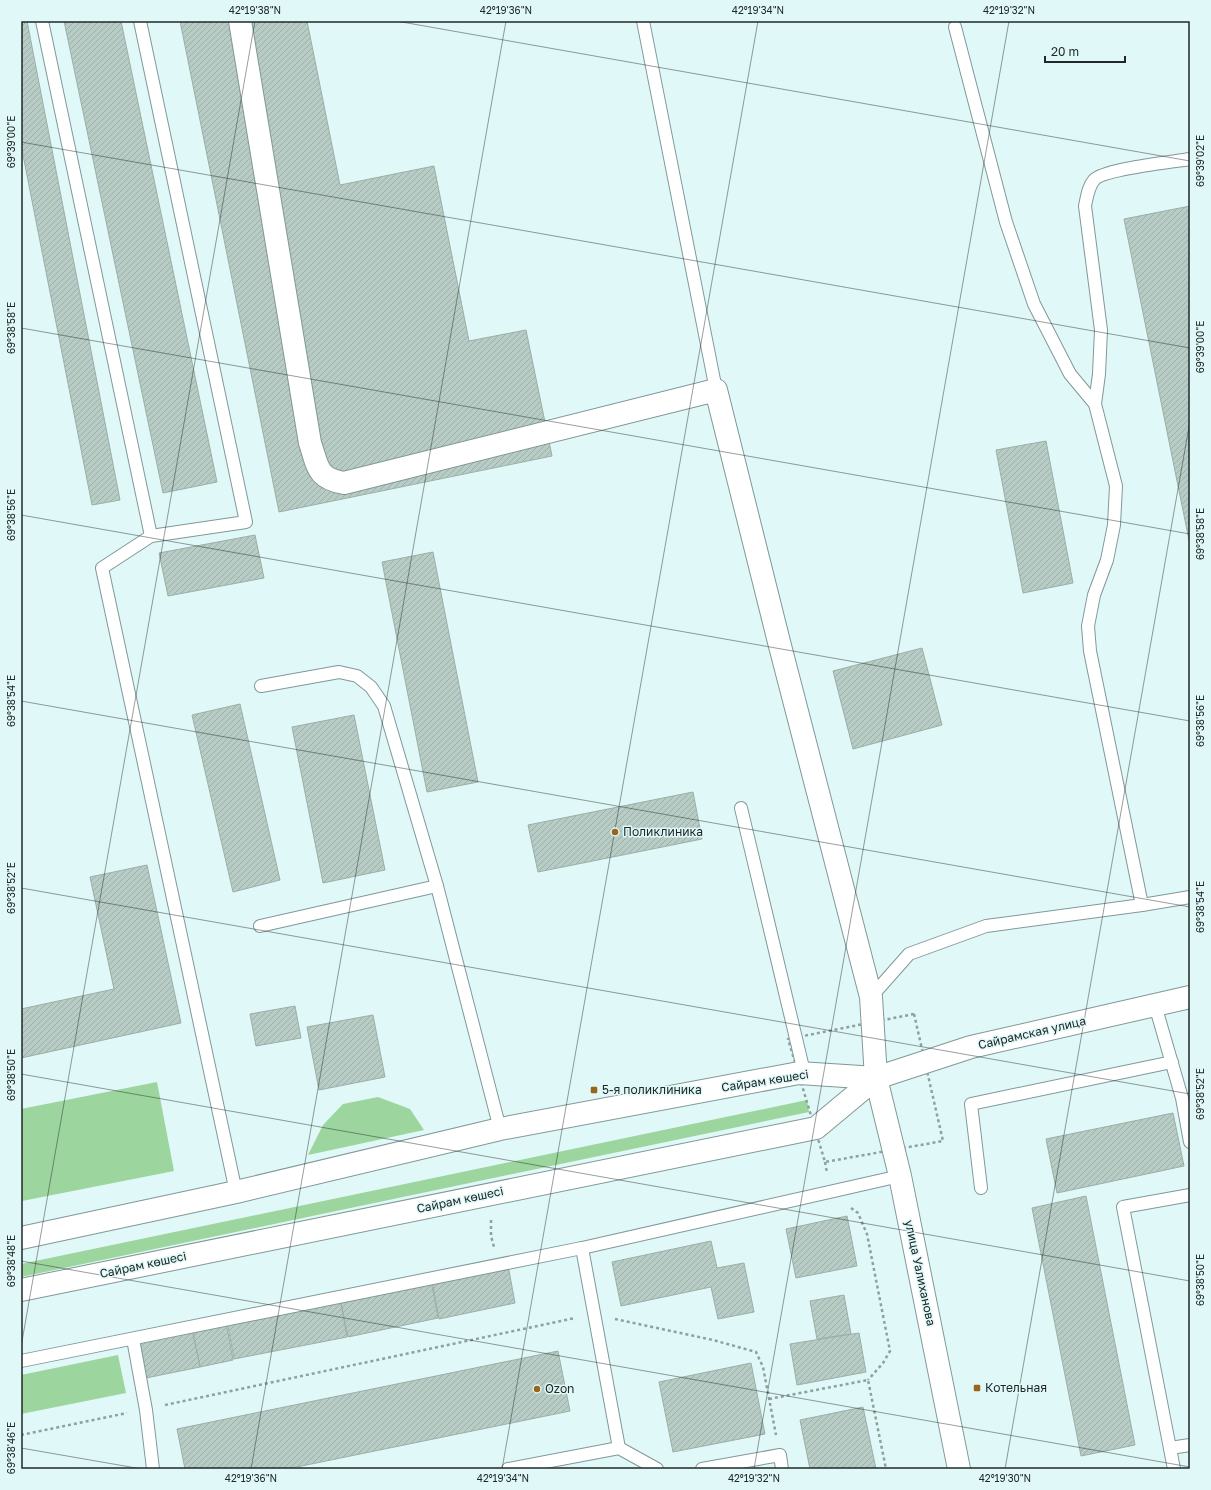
<svg xmlns="http://www.w3.org/2000/svg" width="1211" height="1490" font-family="'Golos Text',sans-serif">
<defs>
<pattern id="building-hatch" width="6" height="6" patternUnits="userSpaceOnUse"><rect width="6" height="6" fill="#b7ccc4"/><path d="M-1 1l2-2M0 6l6-6M5 7l2-2" fill="none" stroke="#9dafa8"/></pattern>
</defs>
<rect width="100%" height="100%" fill="#e0f8f7"/>
<g fill="#9cd59e">
<polygon points="157,1082 174,1171 22,1201 21,1109"/>
<polygon points="378,1097 410,1109 424,1130 308,1155 323,1125 343,1104"/>
<polygon points="807,1100 809,1112 21,1277 21,1264"/>
<polygon points="118,1355 126,1393 21,1414 21,1375"/>
</g>
<g fill="url(#building-hatch)" stroke="#9bafa7">
<polygon points="21,21 27,21 120,500 92,505 21,145"/>
<polygon points="64,21 121,21 217,482 163,493"/>
<polygon points="180,21 307,21 340,185 434,166 469,341 526,330 552,456 279,512"/>
<polygon points="1190,206 1190,545 1124,219"/>
<polygon points="1046,441 1073,583 1023,593 996,450"/>
<polygon points="255,535 264,578 168,596 159,553"/>
<polygon points="433,552 478,782 427,792 382,562"/>
<polygon points="922,648 942,725 853,749 833,671"/>
<polygon points="240,704 280,880 233,892 192,715"/>
<polygon points="354,715 385,870 323,883 292,727"/>
<polygon points="693,792 702,839 538,872 528,825"/>
<polygon points="147,865 181,1023 21,1058 21,1009 114,989 90,877"/>
<polygon points="295,1006 301,1038 256,1046 250,1014"/>
<polygon points="373,1015 385,1077 319,1090 307,1027"/>
<polygon points="1173,1113 1184,1166 1057,1193 1046,1139"/>
<polygon points="1086,1196 1135,1445 1081,1456 1032,1208"/>
<polygon points="847,1216 857,1266 796,1278 786,1229"/>
<polygon points="711,1241 717,1268 744,1263 754,1312 718,1319 711,1287 621,1306 612,1262"/>
<polygon points="508,1265 515,1303 439,1319 432,1281"/>
<polygon points="431,1280 438,1318 348,1337 340,1298"/>
<polygon points="844,1295 851,1334 817,1339 810,1301"/>
<polygon points="340,1298 347,1337 234,1359 227,1321"/>
<polygon points="226,1322 233,1360 200,1367 192,1328"/>
<polygon points="192,1329 200,1367 146,1378 139,1340"/>
<polygon points="859,1333 866,1372 797,1385 790,1344"/>
<polygon points="558,1351 570,1411 287,1469 185,1469 177,1429"/>
<polygon points="751,1363 765,1434 673,1452 659,1382"/>
<polygon points="863,1407 876,1469 810,1469 800,1420"/>
</g>
<g fill="none" stroke-linecap="round" stroke-linejoin="round">
<defs>
<g id="service">
<polyline points="42,21 151,536"/>
<polyline points="140,21 246,522 151,536 102,568 236,1192"/>
<polyline points="643,21 716,390"/>
<polyline points="955,27 1006,222 1034,304 1070,374 1095,404"/>
<polyline points="261,686 339,672 357,676 371,687 384,706 437,886 500,1129"/>
<polyline points="741,808 804,1072"/>
<path d="M1142,905L1090,651L1088,626L1094,595L1107,560L1114,525L1116,486L1095,404L1099,374L1101,330L1085,206C1087,197 1088,187 1094,180C1103,169 1173,162 1190,159"/>
<polyline points="260,926 437,886"/>
<polyline points="871,997 909,954 986,926 1142,905 1190,897"/>
<polyline points="1155,1005 1182,1098 1190,1142"/>
<polyline points="981,1188 971,1104 1172,1062"/>
<polyline points="582,1248 619,1448"/>
<polyline points="133,1339 146,1410 153,1469"/>
<polyline points="21,1361 582,1248 900,1176"/>
<polyline points="1170,1448 1190,1445"/>
<polyline points="508,1469 619,1448 657,1469"/>
<polyline points="702,1469 780,1455 782,1469"/>
<polyline points="1174,1469 1123,1207 1190,1195"/>
</g>
<path id="minor" d="M240,21L310,443C318,466 316,478 344,483L716,390L779,642L871,997L876,1078"/>
<g id="secondary">
<polyline points="876,1078 900,1176 959,1469"/>
<polyline points="21,1238 236,1192 500,1129 799,1073 876,1078"/>
<polyline points="21,1290 816,1128 876,1078 971,1047 1190,997"/>
</g>
</defs>
<use href="#service" stroke="#829898" stroke-width="14"/>
<use href="#minor" stroke="#829898" stroke-width="24"/>
<use href="#secondary" stroke="#829898" stroke-width="24"/>
<g stroke="#8fa0a0" stroke-width="2.5" stroke-dasharray="3 3" stroke-linecap="butt">
<polygon points="914,1014 943,1141 825,1162 788,1039"/>
<polyline points="825,1162 827,1173"/>
<polyline points="851,1208 858,1213 867,1234 890,1351 883,1363 868,1380"/>
<polyline points="491,1220 491,1236 494,1247"/>
<polyline points="615,1319 713,1340 756,1352 763,1367 776,1435"/>
<polyline points="769,1399 868,1380 886,1469"/>
<polyline points="165,1405 575,1318"/>
<polyline points="21,1435 127,1413"/>
</g>
<use href="#service" stroke="#fff" stroke-width="12"/>
<use href="#minor" stroke="#fff" stroke-width="22"/>
<use href="#secondary" stroke="#fff" stroke-width="22"/>
</g>
<path fill="none" stroke="#202929" stroke-width="1" stroke-opacity="0.45" d="M396,21L1190,161M21,142L1190,348M21,328L1190,534M21,515L1190,721M21,701L1190,907M21,888L1190,1094M21,1074L1190,1281M21,1261L1190,1467M21,1347L255,21M21,1448L142,1469M251,1469L506,21M502,1469L758,21M754,1469L1009,21M1005,1469L1190,421"/>
<g fill="#99641b" stroke="#e0f8f7" stroke-width="1.5">
<circle cx="615" cy="832" r="4"/>
<rect x="590" y="1086" width="8" height="8" rx="2"/>
<rect x="973" y="1384" width="8" height="8" rx="2"/>
<circle cx="537" cy="1389" r="4"/>
</g>
<g text-anchor="middle" stroke-width="3" stroke-linejoin="round" paint-order="stroke">
<g font-size="12" fill="#202929" stroke="#e0f8f7" text-anchor="start">
<text x="623" y="836">Поликлиника</text>
<text x="602" y="1094">5-я поликлиника</text>
<text x="985" y="1392">Котельная</text>
<text x="545" y="1393">Ozon</text>
</g>
<g font-size="12" fill="#202929" stroke="#e0f8f7">
<text transform="translate(1032 1033) rotate(-13)" y="4">Сайрамская улица</text>
<text transform="translate(765 1081) rotate(-9)" y="4">Сайрам көшесі</text>
<text transform="translate(460 1200) rotate(-12)" y="4">Сайрам көшесі</text>
<text transform="translate(143 1265) rotate(-12)" y="4">Сайрам көшесі</text>
<text transform="translate(920 1273) rotate(78)" y="4">улица Уалиханова</text>
</g>
</g>
<rect width="1211" height="1490" fill="none" stroke="#e0f8f7" stroke-width="44"/>
<path d="M1045 56v6h80v-6" fill="none" stroke="#202929" stroke-width="2"/>
<text x="1051" y="56" font-size="12" fill="#202929" stroke="#e0f8f7" stroke-width="3" paint-order="stroke">20 m</text>
<rect x="22" y="22" width="1167" height="1446" fill="none" stroke="#202929" stroke-width="1.5"/>
<g font-size="10" text-anchor="middle" fill="#202929">
<text x="255" y="14">42°19'38"N</text>
<text x="506" y="14">42°19'36"N</text>
<text x="758" y="14">42°19'34"N</text>
<text x="1009" y="14">42°19'32"N</text>
<text transform="translate(11 142) rotate(-90)" y="4">69°39'00"E</text>
<text transform="translate(1200 161) rotate(-90)" y="4">69°39'02"E</text>
<text transform="translate(11 328) rotate(-90)" y="4">69°38'58"E</text>
<text transform="translate(1200 347) rotate(-90)" y="4">69°39'00"E</text>
<text transform="translate(11 515) rotate(-90)" y="4">69°38'56"E</text>
<text transform="translate(1200 534) rotate(-90)" y="4">69°38'58"E</text>
<text transform="translate(11 701) rotate(-90)" y="4">69°38'54"E</text>
<text transform="translate(1200 721) rotate(-90)" y="4">69°38'56"E</text>
<text transform="translate(11 888) rotate(-90)" y="4">69°38'52"E</text>
<text transform="translate(1200 907) rotate(-90)" y="4">69°38'54"E</text>
<text transform="translate(11 1075) rotate(-90)" y="4">69°38'50"E</text>
<text transform="translate(1200 1094) rotate(-90)" y="4">69°38'52"E</text>
<text transform="translate(11 1261) rotate(-90)" y="4">69°38'48"E</text>
<text transform="translate(1200 1280) rotate(-90)" y="4">69°38'50"E</text>
<text transform="translate(11 1448) rotate(-90)" y="4">69°38'46"E</text>
<text x="251" y="1482">42°19'36"N</text>
<text x="503" y="1482">42°19'34"N</text>
<text x="754" y="1482">42°19'32"N</text>
<text x="1005" y="1482">42°19'30"N</text>
</g>
</svg>
